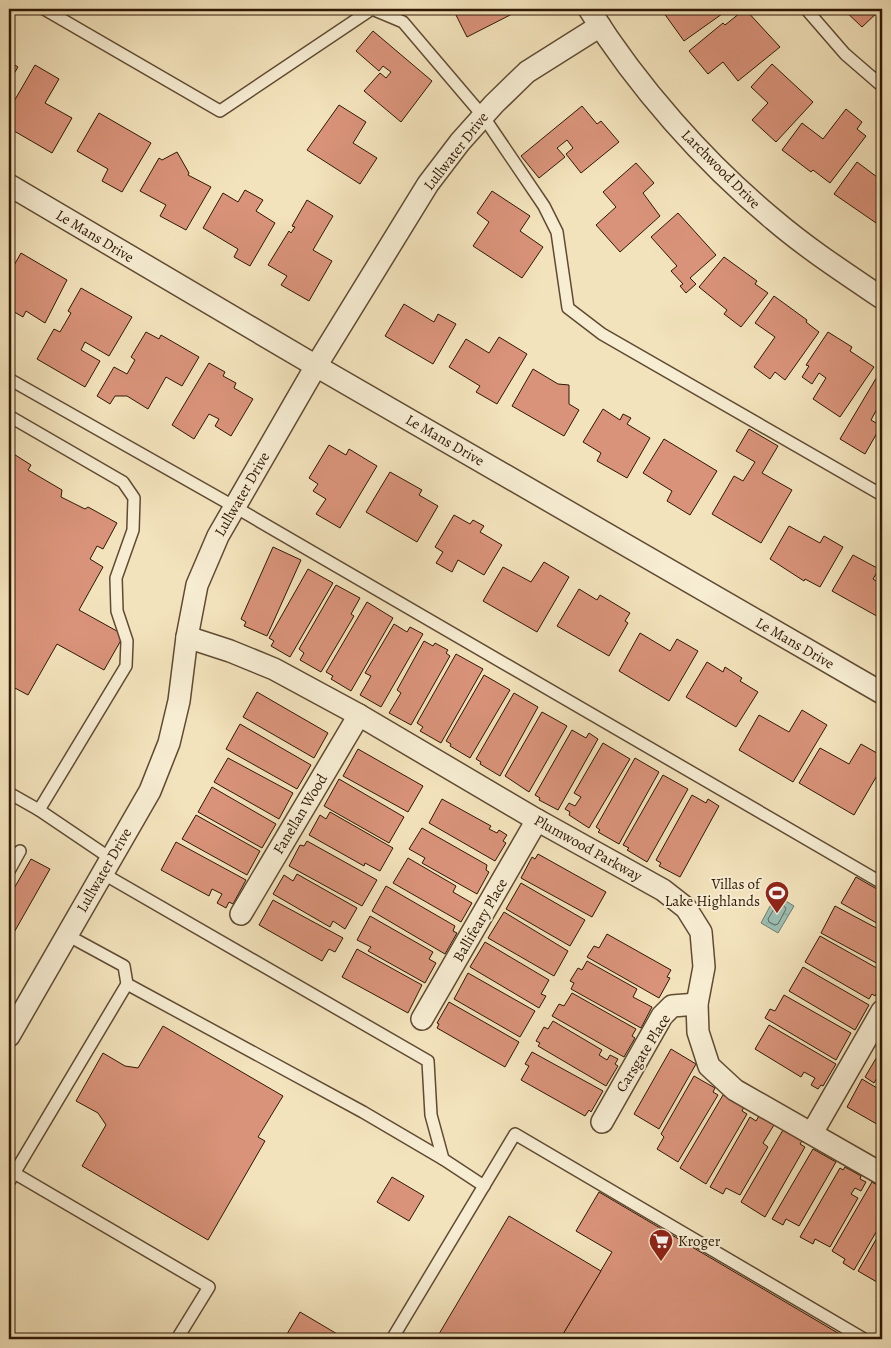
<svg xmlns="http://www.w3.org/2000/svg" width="891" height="1348" font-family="Alegreya,serif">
<defs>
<pattern id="water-ripples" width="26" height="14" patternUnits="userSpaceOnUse" patternTransform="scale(1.25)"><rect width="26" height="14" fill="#9bbeb4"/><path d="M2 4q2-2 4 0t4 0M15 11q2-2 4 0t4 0" fill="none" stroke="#86a399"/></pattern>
</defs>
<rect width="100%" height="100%" fill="#f3e3bc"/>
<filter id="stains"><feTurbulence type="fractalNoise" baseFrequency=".004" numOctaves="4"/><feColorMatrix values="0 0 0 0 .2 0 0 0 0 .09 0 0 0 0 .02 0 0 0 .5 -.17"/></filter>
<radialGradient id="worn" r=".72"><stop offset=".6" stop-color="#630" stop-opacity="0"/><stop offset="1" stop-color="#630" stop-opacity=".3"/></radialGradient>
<polygon fill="url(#water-ripples)" stroke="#707c6e" points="776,895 794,906 778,933 761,923"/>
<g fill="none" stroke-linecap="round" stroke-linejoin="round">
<polygon stroke="#656b5c" stroke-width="1" points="780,903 785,907 786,909 778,924 775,925 769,922 768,919 777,904"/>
</g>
<g fill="#d9937a" stroke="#2f1804">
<polygon points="453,9 515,9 516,12 467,37"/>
<polygon points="661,9 729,9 684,41"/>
<polygon points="745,9 780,47 738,81 723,62 708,74 689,51 723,23 725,25"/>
<polygon points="843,9 881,9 862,27"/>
<polygon points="373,31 432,81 401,122 364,91 380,73 386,78 391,72 383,66 379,71 356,51"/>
<polygon points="9,61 18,67 9,82"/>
<polygon points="772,64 813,102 776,142 752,120 768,103 751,87"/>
<polygon points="35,65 59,79 45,103 72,118 52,153 9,128 9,110"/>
<polygon points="339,105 366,122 353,143 377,158 360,184 307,150"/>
<polygon points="582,106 597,124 601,121 619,142 581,173 566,154 573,148 567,140 557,148 565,157 539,178 521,156"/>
<polygon points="846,109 862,122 857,129 866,136 830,183 813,170 811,172 782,150 802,123 823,139"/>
<polygon points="99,113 151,143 122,192 102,181 108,169 77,151"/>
<polygon points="177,152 189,173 188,175 211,187 186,230 160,216 166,205 140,191 159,158 162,160"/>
<polygon points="857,162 877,177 882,170 882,221 879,225 834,194"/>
<polygon points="636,163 654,183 643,193 660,216 620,252 596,225 616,207 603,192"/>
<polygon points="245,190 263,200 256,211 275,223 250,266 234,257 238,249 203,228 223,193 238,202"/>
<polygon points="492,191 530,216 520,231 543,247 522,278 473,246 489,222 477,213"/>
<polygon points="307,200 333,216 313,250 332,261 309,301 281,285 287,276 268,265 289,231 291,233 295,227 292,226"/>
<polygon points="678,213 716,255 690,278 696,284 686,293 680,286 683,284 671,271 677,266 651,237"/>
<polygon points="21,253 67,280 45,323 26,311 23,317 9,309 9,274"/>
<polygon points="724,257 757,281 755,284 768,293 741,327 724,314 727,310 699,287"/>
<polygon points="81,288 132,317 109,356 85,342 81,350 100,361 85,387 37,359 54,329 60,332 71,313 68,311"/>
<polygon points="774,296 807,320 806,322 819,332 785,380 775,372 770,379 754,367 775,337 755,323"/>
<polygon points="404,304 434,322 438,314 456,324 433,364 385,336"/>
<polygon points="146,332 159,339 161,335 199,357 182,386 166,377 148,409 127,396 115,396 110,404 97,396 114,367 127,374 135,360 131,357"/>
<polygon points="828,332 852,347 850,351 874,367 840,417 813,399 826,378 819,373 812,384 802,377 809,366 806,365"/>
<polygon points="499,337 527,354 497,404 476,392 480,386 449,367 466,339 489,353"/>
<polygon points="209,363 225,372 223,376 236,383 234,388 253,399 231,436 215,426 219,419 209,414 194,439 172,425"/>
<polygon points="533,369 558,384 569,385 569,404 579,410 564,436 512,406"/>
<polygon points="881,370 882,371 882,410 878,407 871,420 881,426 865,454 840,439"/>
<polygon points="603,409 620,420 623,414 631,418 627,424 650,438 627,478 597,461 601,453 583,442"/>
<polygon points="749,429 778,446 762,473 792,490 761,543 712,514 734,476 743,481 755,462 736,451"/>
<polygon points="664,439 717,471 690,515 667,501 672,491 643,473"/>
<polygon points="329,445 346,455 349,449 377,466 340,528 316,514 326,499 313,491 318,484 309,478"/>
<polygon points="9,451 31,465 28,470 62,490 61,497 85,509 88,507 117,523 103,549 97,546 90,559 103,567 79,610 124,635 104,670 57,644 28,695 11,686 9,691"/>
<polygon points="390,472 422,490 419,495 438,506 417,542 366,512"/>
<polygon points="454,515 470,524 473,520 484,526 480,532 502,545 484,575 458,560 452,572 436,563 443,552 435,547"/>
<polygon points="789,526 820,543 824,536 843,547 820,587 805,579 804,581 770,559"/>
<polygon points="273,547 301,560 267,636 244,626 246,622 241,619"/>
<polygon points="853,555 879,569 873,579 882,585 882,619 832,591"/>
<polygon points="544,562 569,577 537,632 483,601 503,567 531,582"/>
<polygon points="308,569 333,583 290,657 271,646 274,641 269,638"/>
<polygon points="336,585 360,598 351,614 354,616 321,672 300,660 304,653 299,649"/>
<polygon points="579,589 597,600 600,595 630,613 625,621 628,623 609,656 557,626"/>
<polygon points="367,602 393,618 351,691 331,679 333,676 326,672"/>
<polygon points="394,624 407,632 410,627 423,634 381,707 360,695 371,676 365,673"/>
<polygon points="640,633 670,651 677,639 698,651 669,701 619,671"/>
<polygon points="424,641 433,646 435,643 448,650 446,653 450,656 411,725 389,713 401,693 397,690"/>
<polygon points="456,654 483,669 441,743 420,731 423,727 417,723"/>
<polygon points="707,662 723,672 725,667 742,678 740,681 758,692 736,727 686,697"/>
<polygon points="484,675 510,690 470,758 450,746 451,744 446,741"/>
<polygon points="257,692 328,733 314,758 243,717"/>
<polygon points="514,693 538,707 500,776 480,764 481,762 476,759"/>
<polygon points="802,710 827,725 793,782 739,750 759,715 789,732"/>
<polygon points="542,712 567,726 529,792 505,776"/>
<polygon points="240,724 311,765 297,789 226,749"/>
<polygon points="572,730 586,738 589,733 598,739 558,810 539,800 540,798 535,795"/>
<polygon points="603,743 630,759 589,828 569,815 570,812 565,809 569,803 575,806 581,797 574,793"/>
<polygon points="861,744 882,756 882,767 854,815 799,783 820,748 849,764"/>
<polygon points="358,749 423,786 408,812 343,776"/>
<polygon points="228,758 293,793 279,819 214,782"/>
<polygon points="635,758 659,772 619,844 598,832 600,830 596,827"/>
<polygon points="663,775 688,789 647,862 627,850 629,848 623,845"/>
<polygon points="339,779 404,817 389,843 324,806"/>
<polygon points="212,787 276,824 262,848 198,812"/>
<polygon points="692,795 706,803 708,799 719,806 680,877 659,866 661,863 656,860"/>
<polygon points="442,799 491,826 489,829 497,833 499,830 507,835 503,841 506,843 495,861 429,823"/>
<polygon points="330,812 393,848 380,871 365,863 364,866 309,835 320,815 326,819"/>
<polygon points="196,815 260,851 247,875 182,839"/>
<polygon points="422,828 487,865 486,870 489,872 477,894 422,863 425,858 409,849"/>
<polygon points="307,841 377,880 362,906 289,866 300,845 304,846"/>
<polygon points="176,842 246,880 233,904 229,902 226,908 217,903 222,894 212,889 209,896 161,870"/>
<polygon points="538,854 606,892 592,917 521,878 532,857 535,859"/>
<polygon points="408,858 456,886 453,892 472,903 461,922 393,883"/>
<polygon points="31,859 50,869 12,936 9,934 9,897"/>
<polygon points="297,874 357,908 345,929 333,921 330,927 273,894 284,875 293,881"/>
<polygon points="856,877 882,892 882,926 841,903"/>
<polygon points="521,883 585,920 570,946 506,909"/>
<polygon points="386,886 455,926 453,931 457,933 445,954 372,911"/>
<polygon points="273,900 343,938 335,952 329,949 322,961 259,925"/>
<polygon points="835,906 882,931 882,966 821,933"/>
<polygon points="504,912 568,951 554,976 488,938"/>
<polygon points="370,916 433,952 429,959 436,963 425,983 368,951 371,947 357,940"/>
<polygon points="607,934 671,970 667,977 670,978 659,998 587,957 594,946 599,948"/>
<polygon points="820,936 882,971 882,984 875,996 872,994 869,999 805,962"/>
<polygon points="485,942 549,980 541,994 546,996 539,1008 470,967"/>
<polygon points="357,949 422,985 408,1013 342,977"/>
<polygon points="587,961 637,989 633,997 652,1007 641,1028 571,989 574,983 570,981 578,968 582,970"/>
<polygon points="803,967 869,1005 855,1030 789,991"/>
<polygon points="468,973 535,1011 520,1037 454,999"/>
<polygon points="572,993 636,1029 632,1036 635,1038 624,1057 552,1016 559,1004 564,1006"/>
<polygon points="784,995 851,1033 836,1060 765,1018 770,1009 775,1011"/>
<polygon points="449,1002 519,1042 505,1067 437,1028 439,1024 437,1023"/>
<polygon points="553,1021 602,1050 599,1055 607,1060 610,1055 618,1059 615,1064 618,1066 606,1086 538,1046 540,1043 536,1041 544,1027 548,1029"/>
<polygon points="769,1025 836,1064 823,1086 821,1085 818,1089 811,1085 815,1078 804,1072 801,1077 755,1049"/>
<polygon points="163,1026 283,1096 258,1137 265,1141 208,1240 82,1166 106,1125 98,1113 76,1101 103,1053 125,1066 138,1068"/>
<polygon points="671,1049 696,1064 659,1129 634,1114"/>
<polygon points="532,1052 603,1091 591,1112 589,1110 585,1116 521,1080 529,1066 525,1064"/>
<polygon points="882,1052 882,1078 878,1076 874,1083 865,1077 878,1055 880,1056"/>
<polygon points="694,1076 715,1088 713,1092 718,1095 678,1162 657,1149 664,1137 661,1134"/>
<polygon points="862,1079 882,1091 882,1127 847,1107"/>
<polygon points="723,1095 744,1107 742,1111 747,1114 706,1184 680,1168"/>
<polygon points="759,1116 774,1125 763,1143 768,1147 740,1195 726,1188 723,1194 710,1187 750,1117 756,1121"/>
<polygon points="783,1130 802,1141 800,1144 805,1147 765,1217 741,1202"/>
<polygon points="813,1149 836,1162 799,1226 786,1219 783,1225 772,1219"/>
<polygon points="845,1167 861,1176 860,1179 866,1182 861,1191 855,1188 851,1194 858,1198 830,1247 815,1239 813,1244 800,1237 840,1168 843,1170"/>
<polygon points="392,1177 424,1196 409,1221 377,1202"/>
<polygon points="872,1182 882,1188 882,1222 854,1270 843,1263 845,1259 832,1251"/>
<polygon points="599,1192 848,1339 560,1339 612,1252 576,1231"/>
<polygon points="509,1216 601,1271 560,1339 436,1339"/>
<polygon points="882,1229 882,1285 858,1271"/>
<polygon points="300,1312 344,1338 344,1339 284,1339"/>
</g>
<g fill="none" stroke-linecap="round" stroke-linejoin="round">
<defs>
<g id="lane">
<polyline points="44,9 220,111 372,9 403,22 483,116 544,206 557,232 568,308 602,334 882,495"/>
<polyline points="806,9 845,54 882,86"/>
<polyline points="9,379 235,507 882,883"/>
<polyline points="9,416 123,482 134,498 133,530 116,578 117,611 127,641 126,666 39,810"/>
<polyline points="9,793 39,810 110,858"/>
<polyline points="9,871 20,851"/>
<polyline points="102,873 428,1061 431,1115 443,1159 484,1186"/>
<polyline points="127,984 363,1112 443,1159"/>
<polyline points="9,1170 209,1287 177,1339"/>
<polyline points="9,1182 127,984 124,966 67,935"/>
<polyline points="392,1339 515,1134 864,1339"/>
</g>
<g id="street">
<path d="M589,9C637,86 704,162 774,220C808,249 845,273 882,298"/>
<polyline points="9,185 316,366 882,693"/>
<polyline points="187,637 230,651 274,669 359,715 537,820 663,890 686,908 701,932 704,967 697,1004 698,1032 709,1066 735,1090 882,1174"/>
<polyline points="241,914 359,715"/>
<polyline points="422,1019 537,820"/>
<polyline points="9,1036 150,791 169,743 179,701 187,637 197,585 218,536 316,366 428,184 460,142 494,104 527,72 600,26"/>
<polyline points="602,1122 662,1016 672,1006 697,1004"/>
<polyline points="812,1133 882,1011"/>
</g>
</defs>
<use href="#lane" stroke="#604b32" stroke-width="14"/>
<use href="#street" stroke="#604b32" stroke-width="24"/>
<use href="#lane" stroke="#f7edd3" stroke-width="11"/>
<use href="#street" stroke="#f7edd3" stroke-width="21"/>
</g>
<defs>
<symbol id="stadium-pin" viewBox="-11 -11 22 30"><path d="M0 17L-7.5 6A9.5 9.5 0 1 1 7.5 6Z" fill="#8f2418" stroke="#f7edd3"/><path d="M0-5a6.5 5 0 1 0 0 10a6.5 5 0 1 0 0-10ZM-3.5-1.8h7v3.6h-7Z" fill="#fff"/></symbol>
<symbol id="supermarket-pin" viewBox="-11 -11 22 30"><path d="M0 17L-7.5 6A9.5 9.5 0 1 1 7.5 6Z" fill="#8f2418" stroke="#f7edd3"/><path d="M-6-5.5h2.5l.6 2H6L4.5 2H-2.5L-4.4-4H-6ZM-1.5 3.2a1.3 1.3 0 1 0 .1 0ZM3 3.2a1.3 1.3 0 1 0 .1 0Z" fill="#fff"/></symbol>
</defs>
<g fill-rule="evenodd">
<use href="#stadium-pin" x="763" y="879" width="28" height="38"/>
<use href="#supermarket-pin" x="647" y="1227" width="28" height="38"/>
</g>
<g text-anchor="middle" stroke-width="4" stroke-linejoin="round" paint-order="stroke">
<g font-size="15" fill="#2f1804" stroke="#f7edd3">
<text transform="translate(456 151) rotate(-52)" y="5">Lullwater Drive</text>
<text transform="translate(721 169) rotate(45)" y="5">Larchwood Drive</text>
<text transform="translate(95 236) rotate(31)" y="5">Le Mans Drive</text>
<text transform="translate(445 440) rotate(30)" y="5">Le Mans Drive</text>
<text transform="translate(242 494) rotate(-60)" y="5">Lullwater Drive</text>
<text transform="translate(795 643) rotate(30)" y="5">Le Mans Drive</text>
<text transform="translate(300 814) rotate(-59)" y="5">Fanellan Wood</text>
<text transform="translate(588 848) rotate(29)" y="5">Plumwood Parkway</text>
<text transform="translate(104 870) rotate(-60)" y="5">Lullwater Drive</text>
<text transform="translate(480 920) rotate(-60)" y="5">Ballifeary Place</text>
<text transform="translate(643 1053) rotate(-58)" y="5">Carsgate Place</text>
</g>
<g font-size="15" fill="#2f1804" stroke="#f7edd3" text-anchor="end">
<text x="760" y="889">Villas of<tspan x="760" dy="17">Lake Highlands</tspan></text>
<text x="678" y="1246" text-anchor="start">Kroger</text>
</g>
</g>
<rect width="891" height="1348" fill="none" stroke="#f3e3bc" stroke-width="30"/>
<rect x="10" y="10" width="871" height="1328" fill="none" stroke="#2f1804" stroke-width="2.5"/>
<rect x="15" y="15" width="861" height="1318" fill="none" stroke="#2f1804"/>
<rect width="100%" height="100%" filter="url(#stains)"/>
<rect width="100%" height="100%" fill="url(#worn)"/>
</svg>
